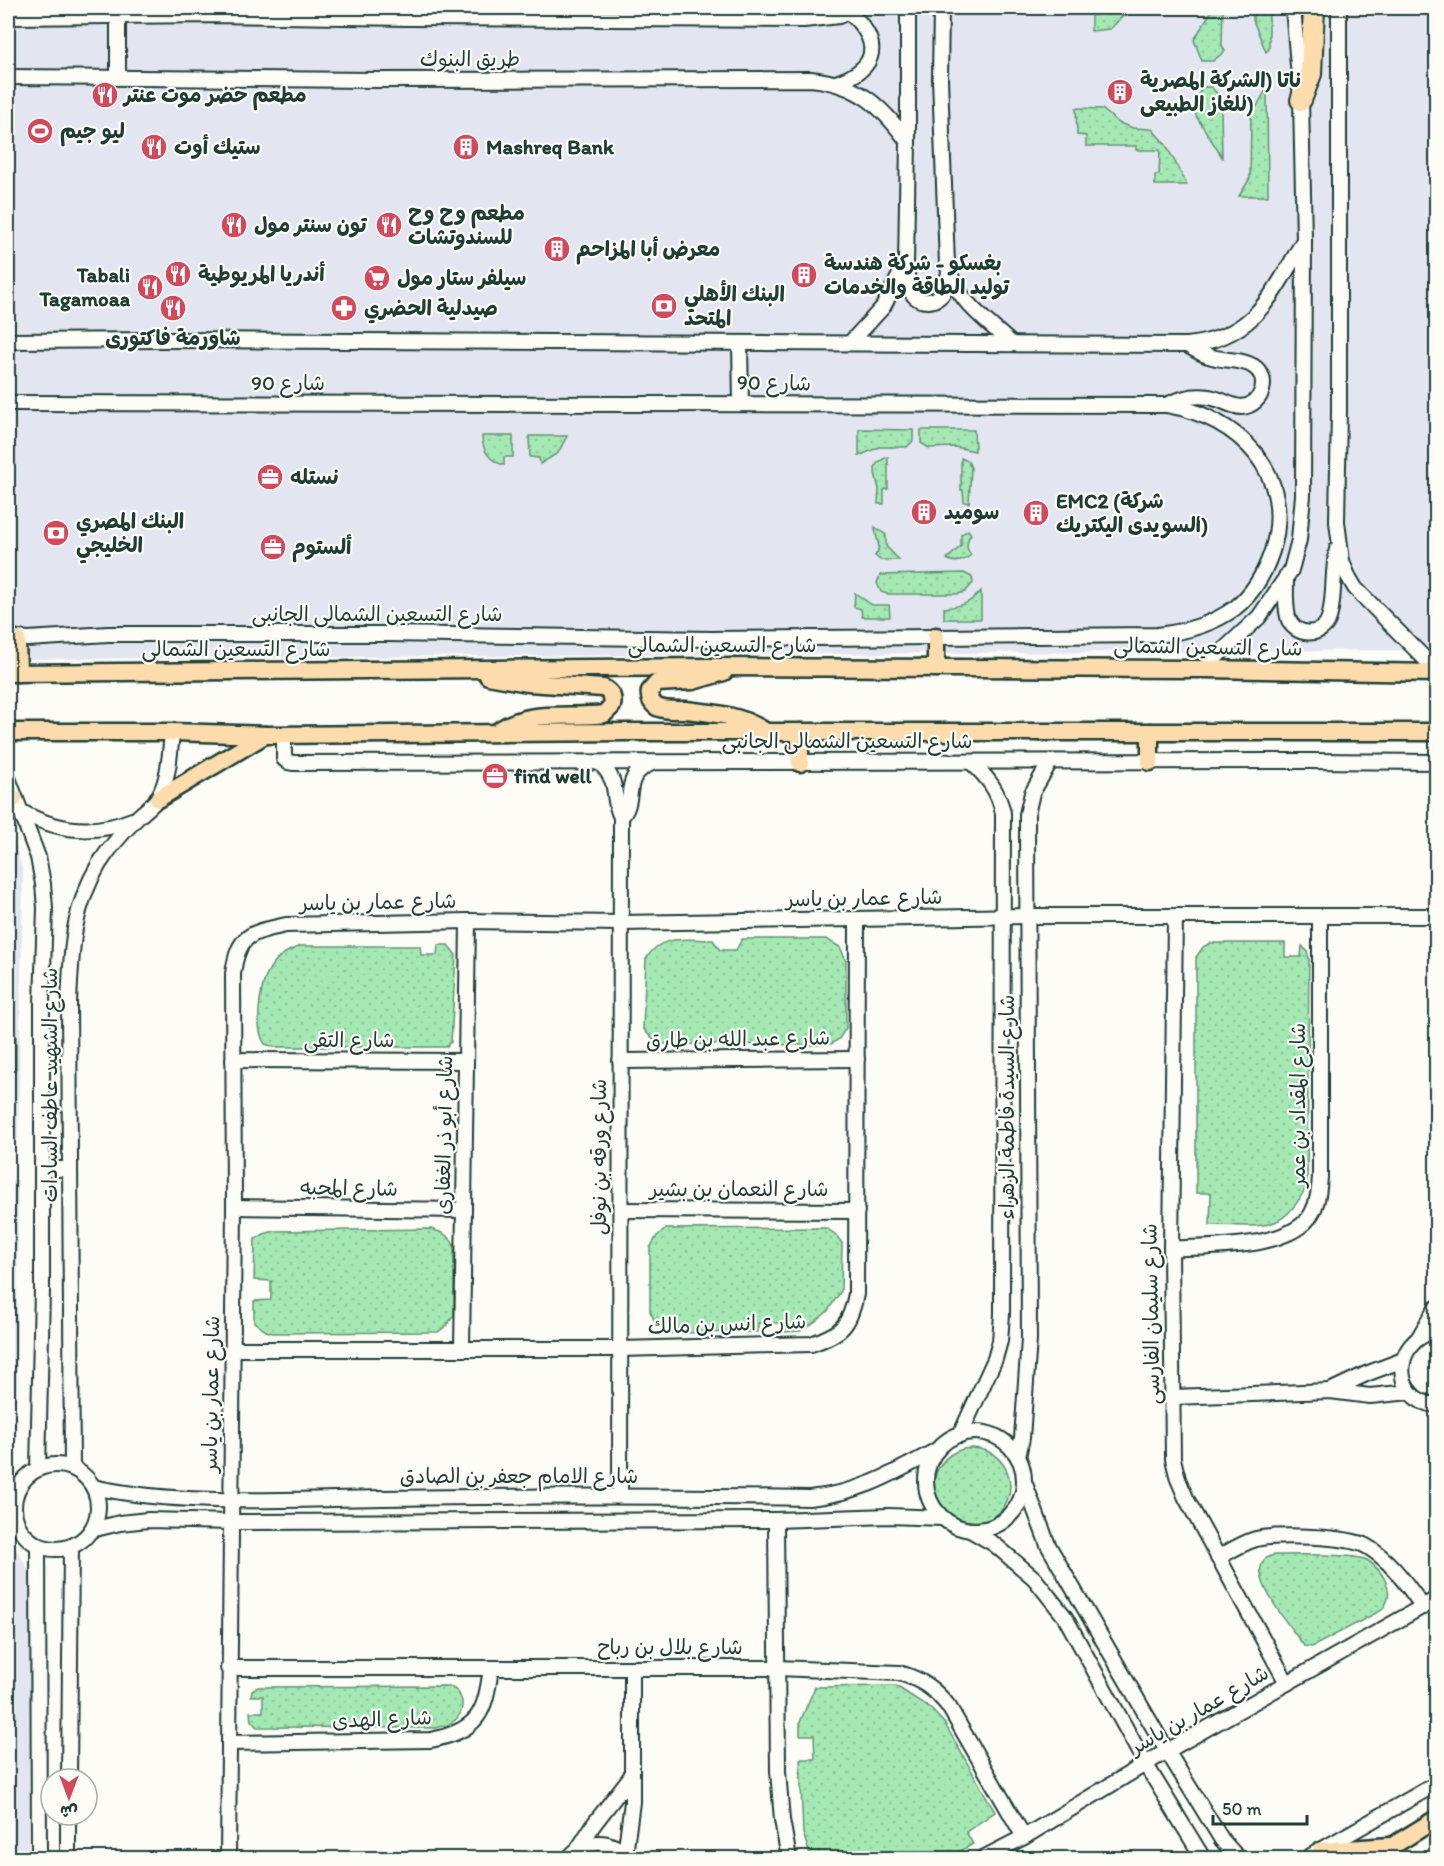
<svg xmlns="http://www.w3.org/2000/svg" width="1444" height="1866" font-family="Itim,'Playpen Sans Arabic',sans-serif">
<defs>
<pattern id="garden-dots" width="8" height="8" patternUnits="userSpaceOnUse" patternTransform="scale(1.5)"><rect width="8" height="8" fill="#a4e8b3"/><path d="M2 2h.1M6 6h.1" fill="none" stroke="#8dc89b" stroke-width="1.8" stroke-linecap="round"/></pattern>
</defs>
<rect width="100%" height="100%" fill="#fdfcf7"/>
<filter id="ink" filterUnits="userSpaceOnUse"><feTurbulence type="fractalNoise" baseFrequency=".0167" numOctaves="2"/><feDisplacementMap in="SourceGraphic" scale="12" xChannelSelector="R" yChannelSelector="G"/><feConvolveMatrix kernelMatrix="1 2 1 2 8 2 1 2 1" color-interpolation-filters="sRGB"/></filter>
<g filter="url(#ink)">
<g fill="#e3e5f0">
<polygon points="8,8 1436,8 1436,650 8,659"/>
<polygon points="8,829 16,846 23,874 18,1140 8,1140"/>
<polygon points="8,1180 18,1180 17,1396 12,1411 17,1419 16,1455 11,1467 8,1471"/>
<polygon points="8,1545 17,1550 31,1574 29,1858 8,1858"/>
</g>
<g fill="url(#garden-dots)" stroke="#629274" stroke-width="1.5">
<polygon points="1091,8 1153,8 1149,13 1139,11 1131,14 1122,17 1110,29 1091,31"/>
<polygon points="1213,8 1223,8 1222,45 1225,51 1213,61 1202,61 1194,40"/>
<polygon points="1253,8 1269,8 1269,49 1266,52 1253,20"/>
<polygon points="1202,87 1211,87 1223,100 1221,107 1222,157 1196,116 1194,105"/>
<polygon points="1267,88 1268,196 1239,196 1250,178 1251,117"/>
<polygon points="1076,108 1102,109 1119,123 1133,128 1152,129 1166,145 1187,185 1155,185 1155,175 1159,175 1160,150 1136,150 1136,146 1086,146 1086,136 1077,135"/>
<polygon points="859,429 913,430 913,441 907,447 879,447 859,456"/>
<polygon points="921,430 974,430 975,451 955,447 929,448 921,443"/>
<path d="M482,436H513V457H504V465C490,462 482,450 482,436Z"/>
<polygon points="529,436 567,436 558,453 540,464 539,458 530,457"/>
<path d="M888,457V489L884,490V504H878C878,499 879,493 879,489C876,474 868,464 888,457Z"/>
<polygon points="961,458 968,461 971,468 969,503 964,502 963,490 961,490"/>
<path d="M875,527L886,535V546L899,560H880L875,556C883,546 875,538 875,527Z"/>
<path d="M968,530L971,534C967,540 965,548 971,555C964,561 955,564 947,559L961,546V535Z"/>
<polygon points="964,573 972,577 973,583 965,592 958,594 887,594 881,592 877,583 880,575"/>
<path d="M981,591V619H944V608C961,606 970,604 981,591Z"/>
<polygon points="855,593 872,605 889,605 890,617 862,617 861,609 854,607"/>
<path d="M742,939H826L840,947L846,960V1028L839,1039L831,1044L818,1045L664,1044C654,1041 649,1036 643,1028L646,959C661,933 687,940 713,940L720,950H736Z"/>
<path d="M1210,943H1285V957H1301L1302,946L1307,951L1309,959L1307,1185C1283,1236 1260,1225 1210,1225L1211,1193H1196V957L1203,947Z"/>
<path d="M438,945H448L456,955L451,1042L446,1047H275L265,1044C253,1027 260,980 273,964C280,954 289,951 300,946H420L421,955H437Z"/>
<polygon points="8,1035 16,1036 16,1069 8,1069"/>
<polygon points="826,1228 835,1234 842,1243 841,1291 827,1312 812,1324 800,1331 783,1332 782,1323 758,1323 758,1332 669,1333 656,1324 650,1311 650,1248 657,1236 666,1229"/>
<path d="M431,1229C441,1232 450,1235 454,1245V1315L447,1325L438,1332L273,1333L266,1331L254,1322V1301L271,1300V1281L254,1280L255,1239L264,1234L274,1231Z"/>
<circle cx="972" cy="1486" r="38"/>
<path d="M1274,1555C1293,1555 1353,1553 1367,1560C1374,1564 1382,1573 1385,1580C1391,1591 1389,1601 1382,1610L1312,1647L1304,1646C1293,1630 1235,1563 1274,1555Z"/>
<path d="M447,1686C463,1689 468,1710 454,1721C449,1725 441,1726 435,1728L257,1727L251,1721L250,1712H263V1696H251L252,1690L258,1687Z"/>
<polygon points="896,1686 930,1708 945,1724 995,1812 966,1832 973,1844 948,1858 811,1858 803,1833 800,1759 815,1759 814,1735 800,1735 800,1722 815,1687"/>
</g>
<g fill="none" stroke-linecap="round" stroke-linejoin="round">
<defs>
<g id="minor">
<path d="M941,8L940,79L947,264C955,300 986,320 1012,344"/>
<polyline points="1339,8 1339,411 1337,522 1342,561 1348,576 1355,588 1436,670"/>
<polyline points="8,17 213,15 408,18 804,20 839,16 855,8"/>
<polyline points="118,17 118,77"/>
<path d="M8,77L379,80L811,79C858,84 881,105 908,142"/>
<path d="M836,83C879,68 882,42 849,12"/>
<path d="M906,265C907,274 907,285 912,293C920,305 938,303 944,291C947,285 948,278 949,272"/>
<path d="M8,341L166,340L1186,345C1255,339 1273,293 1304,240"/>
<polyline points="740,343 741,403"/>
<polyline points="850,343 883,307 906,263 908,142 908,8"/>
<path d="M8,403L1167,405C1239,417 1296,474 1272,551C1265,572 1253,594 1235,608C1212,625 1185,632 1157,635L711,639L387,634H108L28,639L8,637"/>
<path d="M1167,405C1184,396 1201,393 1220,400C1227,403 1234,407 1242,407C1263,405 1271,377 1253,366C1242,359 1225,361 1212,357C1203,355 1195,350 1187,345"/>
<path d="M1286,580C1286,591 1285,605 1288,617C1293,637 1323,638 1329,618C1335,598 1332,570 1337,549"/>
<polyline points="8,649 11,671"/>
<polyline points="1203,669 1259,617 1291,570 1299,540 1303,495 1304,240 1301,100 1293,8"/>
<polyline points="284,734 284,759 288,762 294,763 1310,761 1436,762"/>
<path d="M600,763C622,785 610,797 621,817L620,1496"/>
<polyline points="8,778 38,857 43,884 45,908 42,1003 42,1290 38,1469"/>
<path d="M20,811C56,831 93,836 132,820"/>
<path d="M621,817C638,799 619,777 652,763"/>
<polyline points="1175,916 1171,1249 1173,1459 1178,1479 1186,1498 1287,1683"/>
<polyline points="233,1060 466,1061"/>
<polyline points="620,1061 857,1059"/>
<polyline points="42,1169 70,1169"/>
<polyline points="234,1207 464,1210"/>
<polyline points="621,1210 857,1211"/>
<path d="M1171,1249C1208,1246 1292,1250 1312,1213C1318,1202 1319,1190 1320,1177V916"/>
<path d="M1436,1331C1391,1340 1391,1401 1436,1405"/>
<polyline points="1419,1337 1436,1308"/>
<path d="M232,1349H620L811,1344C841,1334 850,1326 856,1294L857,919"/>
<polyline points="462,1349 468,921"/>
<polyline points="1330,1391 1366,1374 1403,1360"/>
<polyline points="1173,1397 1330,1391 1370,1396 1410,1392"/>
<circle cx="975" cy="1481" r="49"/>
<path d="M960,1435L995,1359L1000,1341L1002,1314L1003,813C998,790 988,778 971,762"/>
<polyline points="1018,1457 1022,1438 1029,1339 1027,814 1032,793 1050,762"/>
<circle cx="56" cy="1507" r="42"/>
<path d="M72,1468L69,1002C72,948 71,912 99,864C110,847 123,832 137,818C143,812 152,806 157,799C169,782 170,752 172,732"/>
<polyline points="1025,1484 1048,1545 1167,1751 1222,1840 1238,1858"/>
<path d="M93,1487C187,1507 287,1499 382,1498C525,1496 667,1496 809,1498C861,1493 892,1474 937,1450"/>
<polyline points="776,1520 778,1771 782,1820 789,1858"/>
<polyline points="91,1530 120,1523 148,1520 231,1522 776,1520 889,1516 942,1518"/>
<polyline points="970,1530 994,1544 1034,1578 1065,1617 1146,1765 1203,1858"/>
<polyline points="38,1545 39,1858"/>
<path d="M1218,1558C1230,1551 1242,1543 1256,1539C1277,1534 1348,1536 1366,1546C1391,1560 1407,1585 1423,1607"/>
<path d="M228,1668H777L899,1673C921,1679 935,1689 949,1707L1024,1837"/>
<path d="M229,1743L431,1740C479,1730 485,1713 491,1668"/>
<polyline points="69,1779 71,1546"/>
<polyline points="578,1849 594,1824 632,1775"/>
<polyline points="625,1855 632,1802 632,1668"/>
<polyline points="68,1858 68,1815"/>
<path d="M228,1858L234,1207L233,974C238,935 249,933 286,925L468,921L621,923L1028,916H1436"/>
<path d="M569,1858C584,1839 613,1837 627,1858"/>
<polyline points="983,1858 1024,1837 1167,1751 1436,1599"/>
<polyline points="1307,1858 1436,1784"/>
</g>
<g id="major">
<polyline points="17,639 18,673"/>
<polyline points="936,668 936,636"/>
<path d="M724,672L693,681L657,683L650,691C649,697 651,703 657,707C665,711 677,710 686,710C714,713 739,715 763,730"/>
<polyline points="8,673 710,667 1203,669 1436,673"/>
<path d="M488,676L528,683L603,688C611,692 614,697 612,706L604,714C567,719 528,708 497,732"/>
<polyline points="8,732 172,732 267,735 630,732 1436,732"/>
<polyline points="800,732 800,763"/>
<polyline points="1150,762 1150,732"/>
<polyline points="8,794 14,799"/>
<polyline points="158,799 265,735"/>
<polyline points="1321,1851 1390,1846"/>
<polyline points="1373,1858 1436,1819"/>
</g>
<polyline id="highway" points="1301,100 1311,74 1314,8"/>
</defs>
<use href="#minor" stroke="#1f3d34" stroke-width="18"/>
<use href="#major" stroke="#1f3d34" stroke-width="21"/>
<use href="#highway" stroke="#1f3d34" stroke-width="24"/>
<use href="#minor" stroke="#fdfcf7" stroke-width="14"/>
<use href="#major" stroke="#fcdcac" stroke-width="16"/>
<use href="#highway" stroke="#fcdcac" stroke-width="20"/>
</g>
</g>
<defs>
<symbol id="building-disc" viewBox="-11 -11 22 22"><circle r="9.5" fill="#d1495b" stroke="#fdfcf7"/><path d="M-4-6H4V6H1V3H-1V6H-4ZM-2.5-4.3h1.7v1.8h-1.7ZM.8-4.3h1.7v1.8H.8ZM-2.5-1h1.7V.8h-1.7ZM.8-1h1.7V.8H.8Z" fill="#fff"/></symbol>
<symbol id="restaurant-disc" viewBox="-11 -11 22 22"><circle r="9.5" fill="#d1495b" stroke="#fdfcf7"/><path d="M-5-6h1v4h1v-4h1v4h1v-4h1v5L-1.5 .5V6h-2V.5L-5-1ZM5-6V6H3V1.5H1.5Q1.5-4 5-6Z" fill="#fff"/></symbol>
<symbol id="stadium-disc" viewBox="-11 -11 22 22"><circle r="9.5" fill="#d1495b" stroke="#fdfcf7"/><path d="M0-5a6.5 5 0 1 0 0 10a6.5 5 0 1 0 0-10ZM-3.5-1.8h7v3.6h-7Z" fill="#fff"/></symbol>
<symbol id="supermarket-disc" viewBox="-11 -11 22 22"><circle r="9.5" fill="#d1495b" stroke="#fdfcf7"/><path d="M-6-5.5h2.5l.6 2H6L4.5 2H-2.5L-4.4-4H-6ZM-1.5 3.2a1.3 1.3 0 1 0 .1 0ZM3 3.2a1.3 1.3 0 1 0 .1 0Z" fill="#fff"/></symbol>
<symbol id="bank-disc" viewBox="-11 -11 22 22"><circle r="9.5" fill="#d1495b" stroke="#fdfcf7"/><path d="M-6-4H6V4H-6ZM0-2.3a2.3 2.3 0 1 0 0 4.6a2.3 2.3 0 1 0 0-4.6Z" fill="#fff"/></symbol>
<symbol id="pharmacy-disc" viewBox="-11 -11 22 22"><circle r="9.5" fill="#d1495b" stroke="#fdfcf7"/><path d="M-2-6h4v4h4v4h-4v4h-4v-4h-4v-4h4Z" fill="#fff"/></symbol>
<symbol id="office-disc" viewBox="-11 -11 22 22"><circle r="9.5" fill="#d1495b" stroke="#fdfcf7"/><path d="M-6-3h4V-5.5h4V-3h4V5H-6ZM-1-4.5V-3h2v-1.5ZM-6 0V1H6V0Z" fill="#fff"/></symbol>
</defs>
<g fill-rule="evenodd">
<use href="#building-disc" x="1105" y="77" width="30" height="30"/>
<use href="#restaurant-disc" x="90" y="80" width="30" height="30"/>
<use href="#stadium-disc" x="25" y="116" width="30" height="30"/>
<use href="#restaurant-disc" x="139" y="132" width="30" height="30"/>
<use href="#building-disc" x="451" y="132" width="30" height="30"/>
<use href="#restaurant-disc" x="219" y="210" width="30" height="30"/>
<use href="#restaurant-disc" x="374" y="210" width="30" height="30"/>
<use href="#building-disc" x="542" y="234" width="30" height="30"/>
<use href="#restaurant-disc" x="163" y="259" width="30" height="30"/>
<use href="#building-disc" x="789" y="260" width="30" height="30"/>
<use href="#supermarket-disc" x="362" y="263" width="30" height="30"/>
<use href="#restaurant-disc" x="135" y="272" width="30" height="30"/>
<use href="#bank-disc" x="649" y="291" width="30" height="30"/>
<use href="#restaurant-disc" x="158" y="293" width="30" height="30"/>
<use href="#pharmacy-disc" x="329" y="293" width="30" height="30"/>
<use href="#office-disc" x="255" y="462" width="30" height="30"/>
<use href="#building-disc" x="909" y="497" width="30" height="30"/>
<use href="#building-disc" x="1021" y="498" width="30" height="30"/>
<use href="#bank-disc" x="41" y="518" width="30" height="30"/>
<use href="#office-disc" x="258" y="532" width="30" height="30"/>
<use href="#office-disc" x="480" y="761" width="30" height="30"/>
</g>
<g text-anchor="middle" stroke-width="4.5" stroke-linejoin="round" paint-order="stroke">
<g font-size="21" fill="#1f3d34" stroke="#fdfcf7">
<text x="470" y="66">طريق البنوك</text>
<text x="288" y="390">شارع 90</text>
<text transform="translate(774 383) rotate(1)" y="7">شارع 90</text>
<text x="377" y="621">شارع التسعين الشمالى الجانبى</text>
<text x="722" y="652">شارع التسعين الشمالى</text>
<text transform="translate(1208 647) rotate(1)" y="7">شارع التسعين الشمالى</text>
<text x="236" y="656">شارع التسعين الشمالى</text>
<text x="847" y="748">شارع التسعين الشمالى الجانبى</text>
<text transform="translate(864 898) rotate(-1)" y="7">شارع عمار بن ياسر</text>
<text transform="translate(378 902) rotate(-1)" y="7">شارع عمار بن ياسر</text>
<text transform="translate(738 1039) rotate(-1)" y="7">شارع عبد الله بن طارق</text>
<text x="349" y="1047">شارع التقى</text>
<text transform="translate(50 1085) rotate(-90)" y="7">شارع الشهيد عاطف السادات</text>
<text transform="translate(1298 1105) rotate(-90)" y="7">شارع المقداد بن عمر</text>
<text transform="translate(1007 1107) rotate(-90)" y="7">شارع السيدة فاطمة الزهراء</text>
<text transform="translate(444 1135) rotate(-89)" y="7">شارع أبو ذر الغفارى</text>
<text transform="translate(599 1157) rotate(-90)" y="7">شارع ورقه بن نوفل</text>
<text transform="translate(349 1188) rotate(1)" y="7">شارع المحبه</text>
<text x="739" y="1196">شارع النعمان بن بشير</text>
<text transform="translate(1151 1314) rotate(-91)" y="7">شارع سليمان الفارسى</text>
<text transform="translate(727 1324) rotate(-2)" y="7">شارع انس بن مالك</text>
<text transform="translate(211 1394) rotate(-89)" y="7">شارع عمار بن ياسر</text>
<text x="519" y="1483">شارع الامام جعفر بن الصادق</text>
<text x="670" y="1654">شارع بلال بن رباح</text>
<text transform="translate(1199 1710) rotate(-30)" y="7">شارع عمار بن ياسر</text>
<text transform="translate(382 1719) rotate(-2)" y="7">شارع الهدى</text>
</g>
<g font-size="21" font-weight="bold" fill="#1f3d34" stroke="#fdfcf7" text-anchor="start">
<text x="1140" y="87">ناتا (الشركة المصرية<tspan x="1140" dy="24">للغاز الطبيعى)</tspan></text>
<text x="124" y="102">مطعم حضر موت عنتر</text>
<text x="60" y="138">ليو جيم</text>
<text x="174" y="154">ستيك أوت</text>
<text x="486" y="154">Mashreq Bank</text>
<text x="408" y="220">مطعم وح وح<tspan x="408" dy="24">للسندوتشات</tspan></text>
<text x="254" y="232">تون سنتر مول</text>
<text x="576" y="256">معرض أبا المزاحم</text>
<text x="824" y="270">بغسكو - شركة هندسة<tspan x="824" dy="24">توليد الطاقة والخدمات</tspan></text>
<text x="198" y="281">أندريا المريوطية</text>
<text x="130" y="282" text-anchor="end">Tabali<tspan x="130" dy="24">Tagamoaa</tspan></text>
<text x="397" y="285">سيلفر ستار مول</text>
<text x="684" y="301">البنك الأهلي<tspan x="684" dy="24">المتحد</tspan></text>
<text x="364" y="315">صيدلية الحضري</text>
<text x="173" y="345" text-anchor="middle">شاورمة فاكتورى</text>
<text x="290" y="484">نستله</text>
<text x="1056" y="508">EMC2 (شركة<tspan x="1056" dy="24">السويدى اليكتريك)</tspan></text>
<text x="944" y="519">سوميد</text>
<text x="76" y="528">البنك المصري<tspan x="76" dy="24">الخليجي</tspan></text>
<text x="292" y="554">ألستوم</text>
<text x="514" y="783">find well</text>
</g>
</g>
<rect width="1444" height="1866" fill="none" stroke="#fdfcf7" stroke-width="30"/>
<rect x="15" y="15" width="1414" height="1836" fill="none" stroke="#1f3d34" stroke-width="2" filter="url(#ink)"/>
<g transform="translate(69 1797) rotate(180)"><circle r="28" fill="#fdfcf7" stroke="#a4b0a9" stroke-width="1.5"/>
<path d="M0-4.5L10 22L0 15L-10 22Z" fill="#d1495b"/>
<text y="-9" font-size="16" font-weight="bold" text-anchor="middle" fill="#1f3d34">ش</text>
</g>
<path d="M1213 1815v9h94v-9" fill="none" stroke="#1f3d34" stroke-width="3"/>
<text x="1222" y="1815" font-size="18" fill="#1f3d34" stroke="#fdfcf7" stroke-width="4.5" paint-order="stroke">50 m</text>
</svg>
